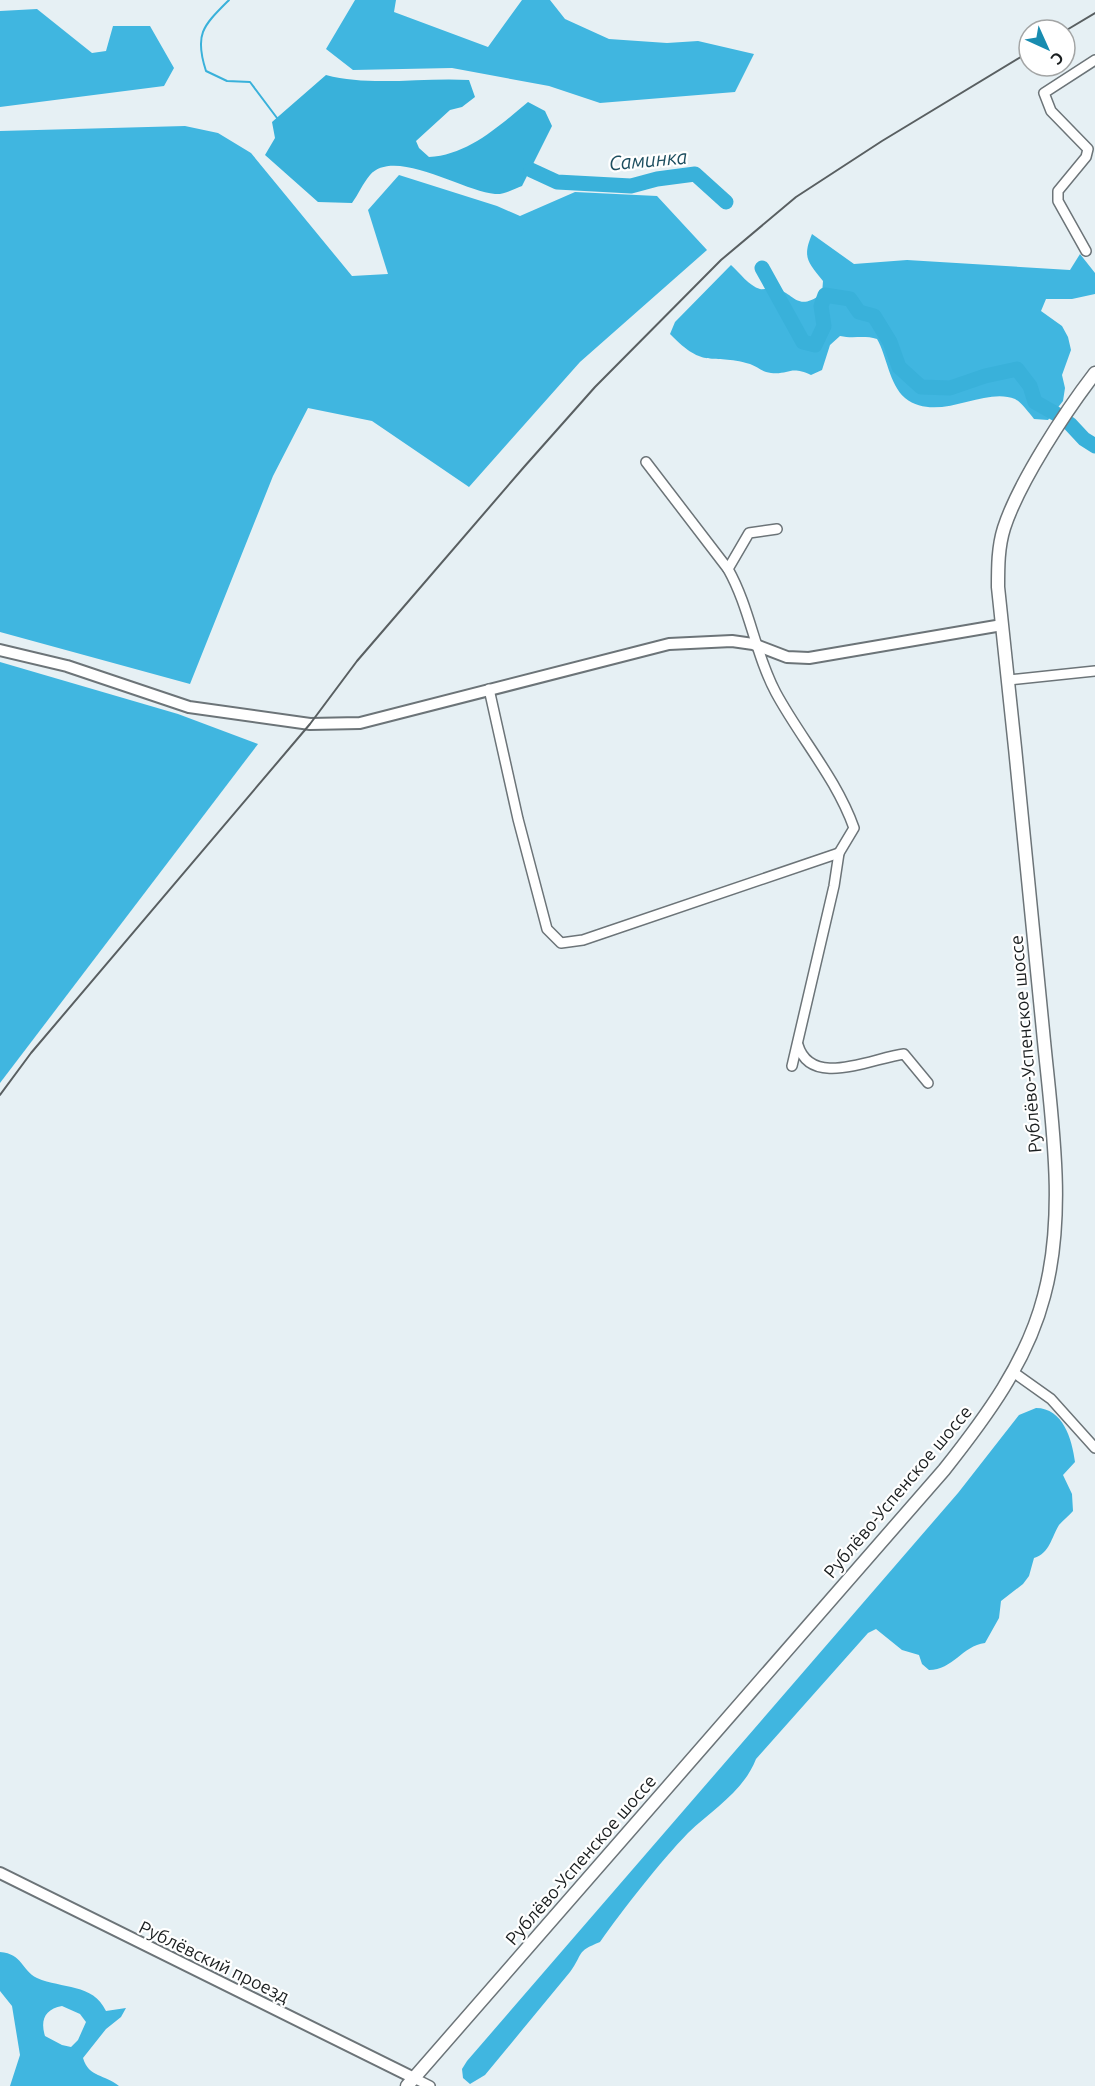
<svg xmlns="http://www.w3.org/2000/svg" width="1095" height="2086" font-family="Ubuntu,sans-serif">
<rect width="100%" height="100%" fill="#e6f0f4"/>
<g fill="#40b6e0" fill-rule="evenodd">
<polygon points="355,0 396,0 394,12 488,47 522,0 550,0 565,19 609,39 667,43 698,41 754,54 735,92 600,103 549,86 452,68 353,70 326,49"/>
<polygon points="37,9 92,53 106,51 113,26 150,26 174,68 164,86 0,107 0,11"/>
<polygon points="185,126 218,133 251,153 352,276 388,274 368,210 399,175 497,206 520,216 575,192 657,196 707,250 580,362 469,487 372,421 308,408 273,476 190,684 0,632 0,131"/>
<path d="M812,234L854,264L907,260L1070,270L1080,254L1095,273V294L1072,299H1046L1041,311L1062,326L1068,337L1071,350L1062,375L1065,388L1063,401L1048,420L1034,419C1029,413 1022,403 1015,399C984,386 938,424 905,398C889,384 887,356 877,339C864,335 853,339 840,336L830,345L822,370L811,375C790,365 789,375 771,373C762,372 758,367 750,364C709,352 706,371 670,334L675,322L731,265C740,273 749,286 760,289C765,290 770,287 775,288C796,294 796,312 822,294L823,281C808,262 802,258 812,234Z"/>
<polygon points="0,662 178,714 258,744 0,1083"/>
<path d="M1036,1408C1063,1408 1072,1439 1075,1462L1063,1475L1072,1494L1073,1511C1069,1516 1063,1520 1059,1525C1051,1538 1050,1553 1034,1558L1029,1576L1023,1584L1001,1601L999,1618L985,1643C962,1646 953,1670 929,1670L922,1664L919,1655L902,1650L876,1629L868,1633L756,1759C743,1792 713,1809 688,1833C660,1862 624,1908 600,1942C575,1952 584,1953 570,1972L485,2075L470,2084L463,2078L462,2069L467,2061L958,1493L1019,1415Z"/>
<path d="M0,1952C23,1954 21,1970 37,1978C62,1989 93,1983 106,2011L126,2008L121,2017L106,2029L83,2058C89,2078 105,2074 119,2086H10L20,2055L12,2006L0,1991ZM62,2006L80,2014L86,2022L78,2040L71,2047L62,2045L45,2036C40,2020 45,2009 62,2006Z"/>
</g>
<path fill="#39b1da" d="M326,75C371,87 423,77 469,80L475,97L462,107L450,110L416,141L419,148L429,157C468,155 499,126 528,102L545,111L552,126L522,186C514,189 503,195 495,194C464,192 395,147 370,175C363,183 358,195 352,203L318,202L265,155L275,138L272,122Z"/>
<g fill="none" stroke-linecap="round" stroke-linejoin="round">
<path stroke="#39b1da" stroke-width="2" d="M229,0C203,26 194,34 206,71L227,81L250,82L277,118"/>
<g stroke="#39b1da" stroke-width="15">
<polyline points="531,170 557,182 631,186 657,179 695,174 726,202"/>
<polyline points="762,268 803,342 815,345 824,326 821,306 825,295 850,299 859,312 874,316 890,342 899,367 921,387 950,388 985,376 1017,369 1030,386 1035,402 1058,415"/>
<polyline points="1070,424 1084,439 1095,446"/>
</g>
<defs>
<g id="minor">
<polyline points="1086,251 1058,201 1058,191 1086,157 1088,149 1051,111 1044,93 1095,60"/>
<polyline points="646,462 728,569"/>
<path d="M777,529L749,533L728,569C750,608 755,654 776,693C801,739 836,778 854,828L839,853L834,886L792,1066"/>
<polyline points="1009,680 1095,671"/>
<polyline points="489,689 518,819 547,929 561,943 583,940 839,853"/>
<path d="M798,1045C811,1089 872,1058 904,1054L928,1083"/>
<polyline points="1013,1372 1051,1399 1095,1448"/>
<polyline points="414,2078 430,2086"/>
</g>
<g id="tertiary">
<polyline points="0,650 67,666 189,707 310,724 360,723 669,644 732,641 753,644 787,657 809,658 1002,625"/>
<polyline points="0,1873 414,2078"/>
</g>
<path id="secondary" d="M407,2086L944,1470C986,1417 1027,1362 1044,1296C1067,1211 1051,1117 1043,1031C1029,882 1014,735 998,587C998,567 998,547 1004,528C1019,482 1065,412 1095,373"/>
</defs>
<use href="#minor" stroke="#6c7478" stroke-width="12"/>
<use href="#tertiary" stroke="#6c7478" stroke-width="14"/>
<use href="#secondary" stroke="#6c7478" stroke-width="15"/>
<use href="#minor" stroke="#fff" stroke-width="9"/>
<use href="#tertiary" stroke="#fff" stroke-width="10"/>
<use href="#secondary" stroke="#fff" stroke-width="12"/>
<g stroke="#595f61" stroke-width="2">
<polyline points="1065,31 1095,13"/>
<polyline points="0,1095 31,1053 310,724 357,661 524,467 595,387 721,260 796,197 882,141 1029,52"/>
</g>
</g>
<g text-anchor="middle" stroke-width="4.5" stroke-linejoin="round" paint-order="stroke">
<g font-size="18" fill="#1a1e1f" stroke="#fff">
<text transform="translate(1026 1044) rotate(-95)" y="6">Рублёво-Успенское шоссе</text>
<text transform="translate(898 1492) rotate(-50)" y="6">Рублёво-Успенское шоссе</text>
<text transform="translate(581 1860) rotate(-49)" y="6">Рублёво-Успенское шоссе</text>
<text transform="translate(214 1962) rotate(26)" y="6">Рублёвский проезд</text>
</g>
<g font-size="20" font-style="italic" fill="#1d4e5f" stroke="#fff">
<text transform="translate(648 160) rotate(-5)" y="7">Саминка</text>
</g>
</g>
<g transform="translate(1047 48) rotate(135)"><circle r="28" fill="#ffffff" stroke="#a3a5a5" stroke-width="1.5"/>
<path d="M0-4.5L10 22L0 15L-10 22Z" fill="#188cb0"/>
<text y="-9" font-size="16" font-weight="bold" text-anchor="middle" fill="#1a1e1f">С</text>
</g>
</svg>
